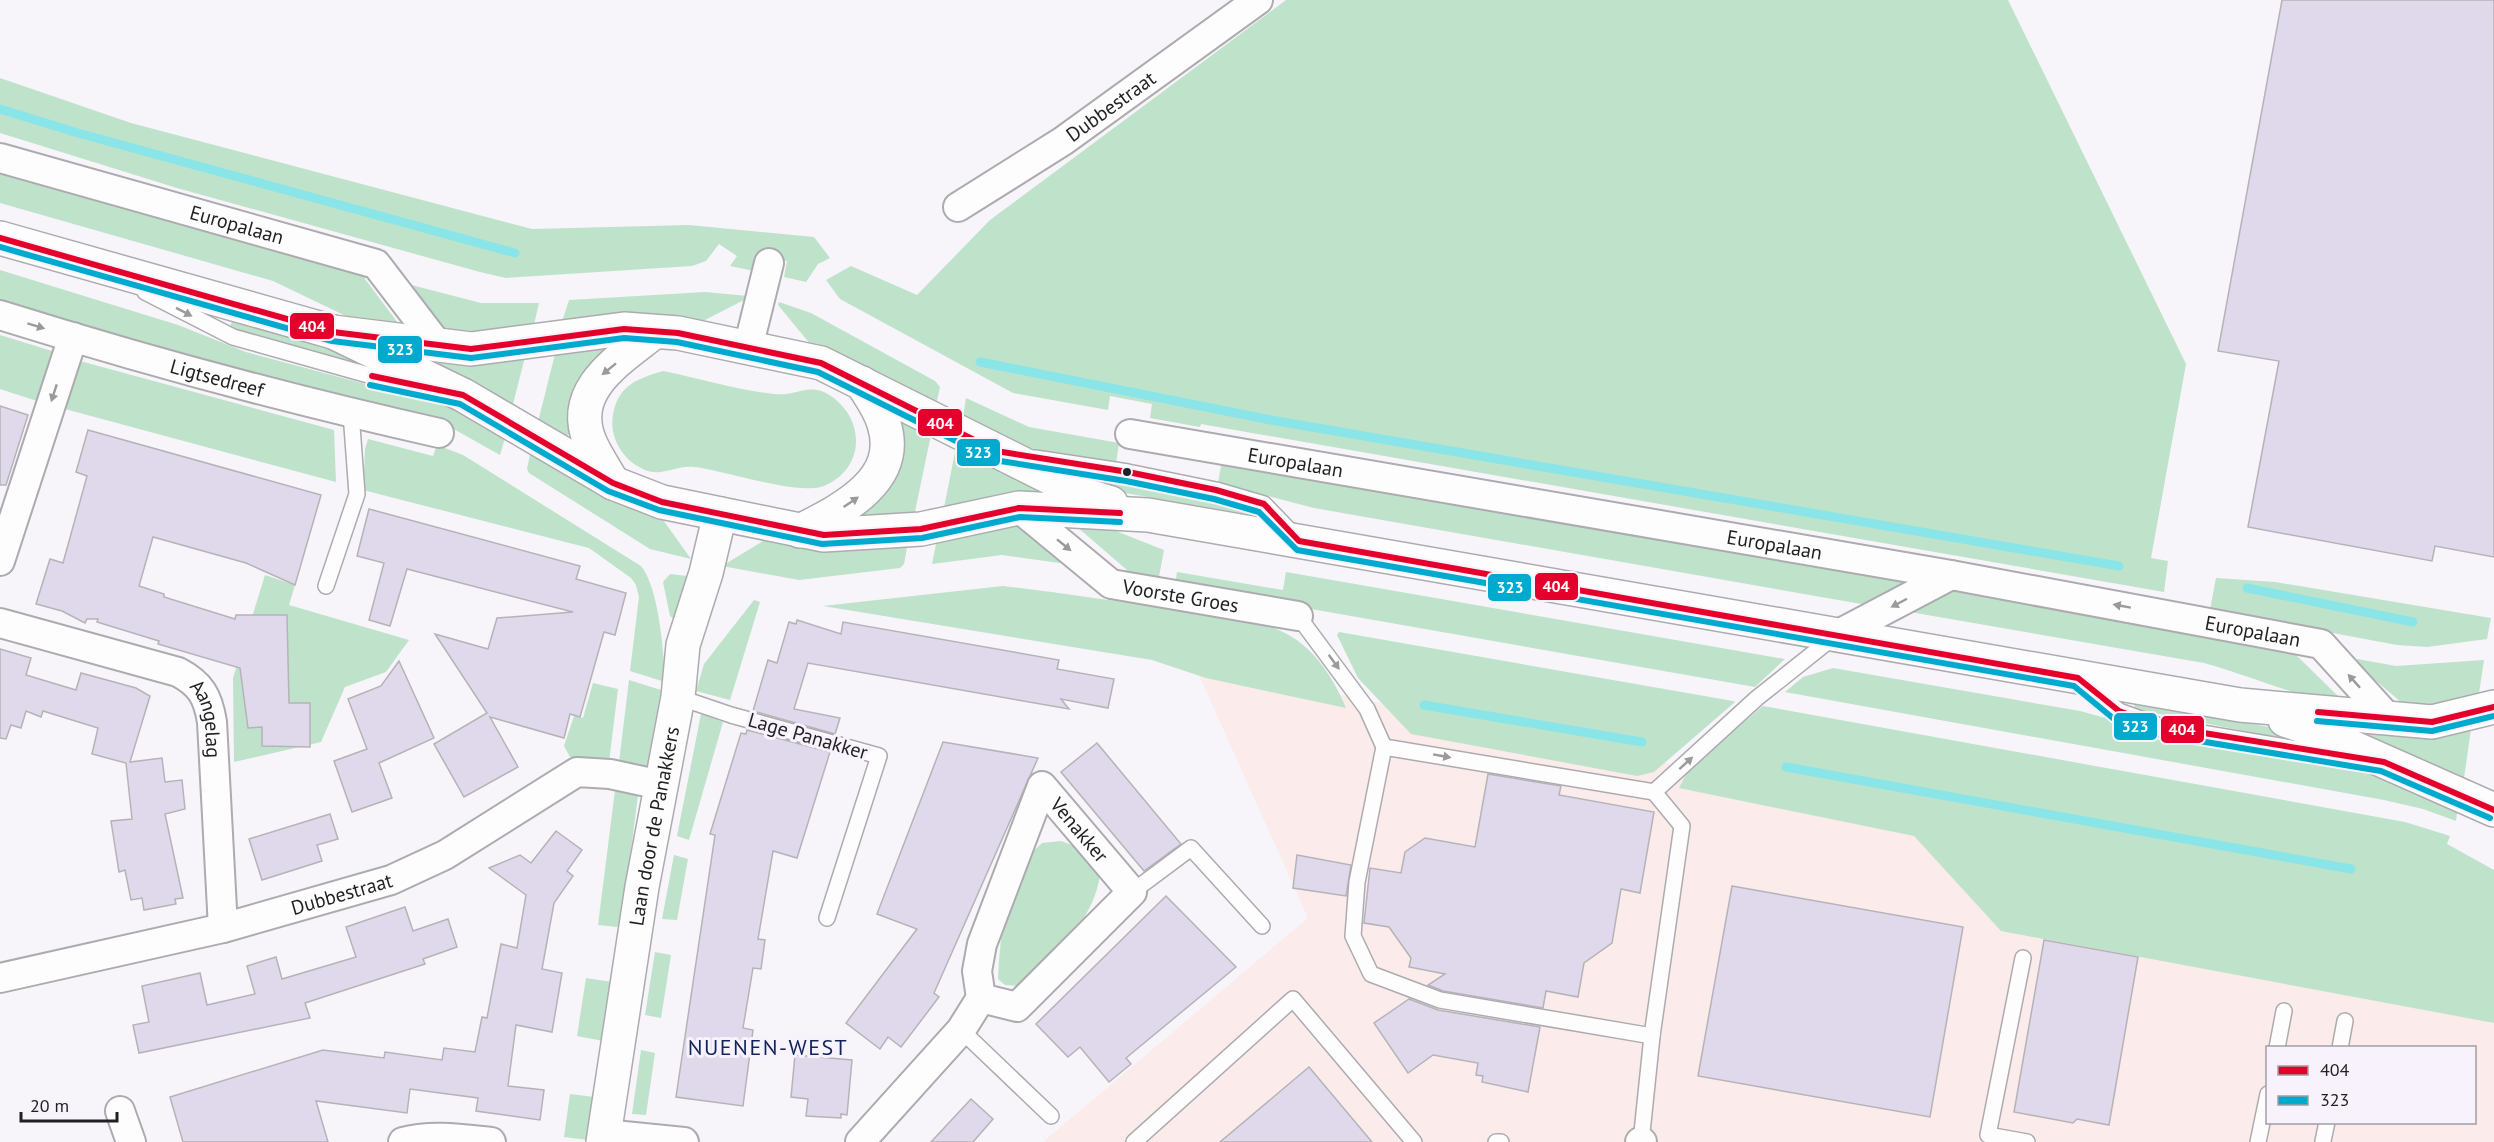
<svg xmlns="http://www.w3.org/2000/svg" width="2494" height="1142" font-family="'PT Sans',sans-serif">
<rect width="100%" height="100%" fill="#f7f4fa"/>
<path fill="#fbebeb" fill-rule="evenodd" d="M1194,664L1710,772L2494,954V1142H1043L1308,918ZM2268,1048H2474V1122H2268Z"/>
<g fill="#bee3ca">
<polygon points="1286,0 2008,0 2186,364 2151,558 2168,561 2164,592 1201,424 1200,427 1150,418 1152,404 1110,396 1108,410 1013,393 840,299 826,280 851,266 917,295 990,220"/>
<polygon points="0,78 131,123 532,229 689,225 814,237 830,258 818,264 806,282 784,277 787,261 757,255 754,271 730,266 737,256 719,244 706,261 692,266 506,278 480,272 177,188 0,133"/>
<polygon points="0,168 366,272 365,279 398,323 397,329 350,318 273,281 0,203"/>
<polygon points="0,270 178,325 246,352 470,412 507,431 500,455 450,427 192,358 0,301"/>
<polygon points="400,282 481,303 539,303 532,333 439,336"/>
<polygon points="705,292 748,296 748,298 703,321 561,325 569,300"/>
<polygon points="779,302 811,313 935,381 940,387 935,410 811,345 778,305"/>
<polygon points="232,321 351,353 373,370 250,335 230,327"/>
<polygon points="0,335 52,351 37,401 0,389"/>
<polygon points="604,338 608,349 572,432 562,440 537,426 557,346"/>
<polygon points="526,353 511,412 433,368 437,356"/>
<polygon points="80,361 334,430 336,482 65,409"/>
<path d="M663,371C699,378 737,390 774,394C799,397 810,379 835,399C866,424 863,470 824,486C799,496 723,470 694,467C674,465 660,479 641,468C622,459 609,436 613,415C618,386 636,379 663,371Z"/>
<polygon points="966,398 1029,427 1119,443 1116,464 1007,444 962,424"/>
<polygon points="894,416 932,430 913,521 848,519"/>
<path d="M368,439L433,456L437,445L463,455L641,566C659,588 664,653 665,682L630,671L639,597L636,585L631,578L589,548L363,490L365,449Z"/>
<polygon points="957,442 1045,487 1041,499 943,513"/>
<polygon points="532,445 661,517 691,559 650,549 529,473 527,469"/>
<polygon points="1222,460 1909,582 1867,605 1314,508 1218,483"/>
<polygon points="1084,476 1249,506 1265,512 1265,517 1113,491 1083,483"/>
<polygon points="1015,524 1067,561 1067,564 1002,555 932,564 938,534"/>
<polygon points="1098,524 1164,550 1158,582 1126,576 1127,570 1076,526"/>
<polygon points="766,535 908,542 904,564 900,568 799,580 722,566 765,540"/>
<polygon points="1177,572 1283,590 1286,572 1785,659 1755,687 1175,585"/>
<polygon points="670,574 687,576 679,618 675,620 670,616 663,582"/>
<polygon points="265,575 295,585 289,605 409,640 386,672 345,687 321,742 234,762 233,678"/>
<polygon points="2216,578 2275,582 2491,618 2487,639 2427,647 2397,645 2210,610"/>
<path d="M1003,586C1060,593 1115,601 1171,609C1208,614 1254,616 1287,634C1315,649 1334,679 1346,708L1206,678L1152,660L823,606Z"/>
<path d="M1957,590L2296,648L2295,654L2339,697V703C2293,696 2249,675 2204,663L1910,612L1945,592Z"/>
<polygon points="754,600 760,602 730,700 696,691 704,664"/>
<polygon points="1339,632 1733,701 1735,702 1654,772 1637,776 1411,734 1358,678 1337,635"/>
<polygon points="2357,659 2396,666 2484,660 2478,700 2402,709 2401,702 2357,665"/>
<polygon points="1833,668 2080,711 2175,737 2379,772 2458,805 2456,821 2423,809 2384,800 1785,692 1803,677"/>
<polygon points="629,680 661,690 647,768 619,762"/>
<polygon points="593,683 618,689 609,762 570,757 564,746 574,716 583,718"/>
<polygon points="2135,703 2286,730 2284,739 2134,709"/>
<polygon points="1763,706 2405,822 2450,836 2447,844 2494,870 2494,1023 2001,931 1914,836 1679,788 1688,770"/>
<polygon points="701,714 723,722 689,840 677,836"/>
<polygon points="2472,722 2463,785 2351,735 2355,724"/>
<polygon points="615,790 638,795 622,920 617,927 598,925"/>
<path d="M1061,841L1080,848L1100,874C1094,923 1053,954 1019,986L1005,985L998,979C1000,940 1004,898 1023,863C1027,856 1036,849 1042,843Z"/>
<polygon points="674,855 688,859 677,920 662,919"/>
<polygon points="655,952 671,955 661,1018 645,1015"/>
<polygon points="586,978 612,982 603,1041 577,1036"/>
<polygon points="641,1050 655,1053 646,1115 632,1114"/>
<polygon points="570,1094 594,1097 588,1140 564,1137"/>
</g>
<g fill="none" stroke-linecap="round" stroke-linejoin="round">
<g stroke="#8ae5e8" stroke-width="9">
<polyline points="0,109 78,133 515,253"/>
<polyline points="980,362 1271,420 2119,566"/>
<polyline points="2247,588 2413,622"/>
<polyline points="1424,705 1642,742"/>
<polyline points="1786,767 2351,869"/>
</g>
</g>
<g fill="#dfd9eb" stroke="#b5b3b8" stroke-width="1.5">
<polygon points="2282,0 2494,0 2494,557 2435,546 2432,561 2248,527 2279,361 2218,351"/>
<polygon points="0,406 28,415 6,485 0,485"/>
<polygon points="88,430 321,495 295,585 246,563 153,537 139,586 164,594 164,597 235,619 236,615 287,615 289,703 310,703 310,747 262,746 262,727 248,728 240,668 158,644 159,641 97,622 98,619 87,619 85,623 62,611 36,604 50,559 63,563 87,476 76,472"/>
<polygon points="369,509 580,566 576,579 626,593 615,635 604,632 580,717 570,714 564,738 490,717 518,767 464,797 434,744 487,713 435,634 488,649 497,618 573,612 407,569 390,626 369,620 384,563 357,556"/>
<polygon points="797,620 841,634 843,622 1059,660 1057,669 1114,679 1108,708 1061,699 1069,709 808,663 794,709 840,718 835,734 753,711 768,660 777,663 789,622 796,624"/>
<polygon points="0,649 31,658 26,675 76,690 81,673 136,688 150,696 130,762 162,758 165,782 182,780 185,809 165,814 183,898 175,899 176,904 144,910 142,898 131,900 125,870 119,872 111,821 132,819 126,763 92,754 98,728 43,711 41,717 26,711 21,728 11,725 6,739 0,738"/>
<polygon points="399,661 434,738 379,763 392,798 352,812 334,761 367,749 348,699 381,686"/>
<polygon points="747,730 830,752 797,858 773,851 758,939 765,940 761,969 753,968 743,1028 753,1030 743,1106 676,1097 715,835 710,834 741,733 746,734"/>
<polygon points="943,742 1038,758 934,993 939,997 901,1047 888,1037 880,1049 846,1023 917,929 877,914"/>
<polygon points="1097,743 1181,844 1144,871 1061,772"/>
<polygon points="1488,774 1561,786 1559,795 1654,812 1640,893 1621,889 1612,943 1584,963 1578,997 1546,991 1543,1008 1443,991 1428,985 1445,974 1409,967 1411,958 1389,927 1364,923 1370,868 1401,873 1405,852 1425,838 1475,847"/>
<polygon points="330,814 338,839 317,845 322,861 262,880 249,839"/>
<polygon points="556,831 582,850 567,871 573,876 554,903 542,969 562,973 552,1032 516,1025 508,1086 544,1090 540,1120 476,1111 478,1098 410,1089 407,1113 316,1101 328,1142 183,1142 170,1097 323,1050 384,1058 385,1052 442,1060 444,1048 475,1052 482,1017 487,1018 501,944 517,948 526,895 489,868 520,855 531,863"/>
<polygon points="1297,855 1351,865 1346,896 1293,888"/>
<polygon points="1732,886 1963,927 1930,1117 1698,1076"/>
<polygon points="1166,896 1236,967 1126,1058 1131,1064 1109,1082 1080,1047 1068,1057 1036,1024"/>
<polygon points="405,907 413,931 448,919 457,947 423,959 425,964 305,1003 310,1018 139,1053 133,1025 149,1022 142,986 200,973 207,1005 255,994 247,966 276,957 282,979 356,957 346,927"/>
<polygon points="2044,940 2138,957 2109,1125 2077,1119 2073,1123 2014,1112"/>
<polygon points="1409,999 1438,1010 1540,1027 1528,1092 1482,1082 1483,1076 1476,1075 1478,1063 1433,1055 1408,1073 1374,1023"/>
<polygon points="795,1055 852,1060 847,1115 841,1114 841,1118 806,1116 808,1099 791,1097"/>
<polygon points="1309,1067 1372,1142 1220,1142"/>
<polygon points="971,1099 993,1119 973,1142 931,1142"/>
</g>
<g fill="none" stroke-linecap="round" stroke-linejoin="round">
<defs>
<g id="lane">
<polyline points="145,292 233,337 379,378 419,387"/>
<polyline points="1035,458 1128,472 1216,490 1264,504 1293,534"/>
<polyline points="326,586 357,494 351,413"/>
<polyline points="1298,616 1367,709 1384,747 1357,882 1353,936 1371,974 1440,1000 1652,1036"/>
<polyline points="2088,685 2119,711 2160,726 2346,757"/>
<polyline points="678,697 731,715 879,756 827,918"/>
<polyline points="1384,747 1654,792 1757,698 1835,636"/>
<polyline points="1132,892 1191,848 1262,926"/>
<polyline points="2023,958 1988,1135 2027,1142"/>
<polyline points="961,1030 1051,1116"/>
<polyline points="2277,1048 2284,1011"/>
<polyline points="2340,1048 2345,1021"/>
<polyline points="2323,1141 2327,1122"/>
<polyline points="1134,1142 1293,999 1414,1142"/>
<polyline points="1496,1142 1501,1142"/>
<polyline points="1641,1142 1652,1036 1682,826 1654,792"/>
<polyline points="2258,1142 2268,1094"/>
</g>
<g id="street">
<path id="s1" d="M0,158L376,264L438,345"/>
<path id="s2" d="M958,207L1063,141L1258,0"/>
<path id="s3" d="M0,315C144,360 291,400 439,433"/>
<polyline points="748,348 769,263"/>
<path id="s4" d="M1130,434L1951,575L2321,644L2388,718"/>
<path id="s5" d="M1019,508L1111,584L1298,616"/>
<polyline points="0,561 73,337"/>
<path id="s6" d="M0,623L178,672C201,684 208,697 212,722L223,928"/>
<polyline points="1837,635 1951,575"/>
<path id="s7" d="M0,978L223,928L391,880L445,855L577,772L610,774L661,785"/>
<polyline points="120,1111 131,1142"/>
<polyline points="604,1134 684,1142"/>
<path d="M403,1142C431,1134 463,1139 491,1142"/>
<path id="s8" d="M860,1142L961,1030L981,998L977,971L982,944L1042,786L1132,892L1017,1007L981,998"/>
<polyline points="1640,1142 1642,1142"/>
</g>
<g id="secondary">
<polyline points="0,238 333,332 471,349 624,329 678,333 821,363 1085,495 1111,503"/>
<polyline points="333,332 463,395 613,483 662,502 824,535 921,529 1019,508 1148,515 2240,705 2432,722 2494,707"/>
<path d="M613,483C605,469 596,456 590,442C568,390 619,360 654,332"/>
<path d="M800,531C841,510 902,481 884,424C880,409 870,396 862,383"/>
<polyline points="2285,720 2309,728 2494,810"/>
<path id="s9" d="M603,1142L642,887L678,697L683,645L706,573L720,514"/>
</g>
</defs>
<use href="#lane" stroke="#adabaf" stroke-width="18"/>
<use href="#street" stroke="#adabaf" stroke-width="32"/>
<use href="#secondary" stroke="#adabaf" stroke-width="36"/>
<use href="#lane" stroke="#fefdfe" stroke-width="15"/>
<use href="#street" stroke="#fefdfe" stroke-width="28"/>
<use href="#secondary" stroke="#fefdfe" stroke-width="33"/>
<defs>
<g id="bus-1">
<polyline points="0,238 333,332 471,349 624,329 678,333 821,363 996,451 1128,472 1216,490 1264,504 1299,541 2078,678 2119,711 2160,726 2384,762 2494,810"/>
<polyline points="372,376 463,395 613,483 662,502 824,535 921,529 1019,508 1120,513"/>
<polyline points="2318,712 2432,722 2494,707"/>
</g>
<g id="bus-2">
<polyline points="0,247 332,341 471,358 624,338 677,342 818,372 994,460 1126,481 1214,499 1259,512 1297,550 2074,686 2114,719 2157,734 2381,771 2490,818"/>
<polyline points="370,385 460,404 608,491 659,510 822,544 922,538 1020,517 1120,522"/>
<polyline points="2317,721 2432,731 2494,716"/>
</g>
</defs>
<use href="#bus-1" stroke="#f7f2fc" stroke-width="10"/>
<use href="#bus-2" stroke="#f7f2fc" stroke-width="10"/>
<use href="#bus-1" stroke="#e4002b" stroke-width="6"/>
<use href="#bus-2" stroke="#00a9ce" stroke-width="6"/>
</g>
<defs><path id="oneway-solid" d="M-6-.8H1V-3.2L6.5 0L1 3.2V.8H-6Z" transform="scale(1.5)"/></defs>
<g fill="#9b999b">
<use href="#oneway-solid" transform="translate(184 312) rotate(27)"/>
<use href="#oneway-solid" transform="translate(36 326) rotate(17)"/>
<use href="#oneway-solid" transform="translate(609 369) rotate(141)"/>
<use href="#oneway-solid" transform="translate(54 393) rotate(108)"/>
<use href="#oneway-solid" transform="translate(851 502) rotate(-34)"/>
<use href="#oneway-solid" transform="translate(1064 545) rotate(39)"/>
<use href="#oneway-solid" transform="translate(1899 603) rotate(152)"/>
<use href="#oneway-solid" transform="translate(2122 606) rotate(-170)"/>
<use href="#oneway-solid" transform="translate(1334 662) rotate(54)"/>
<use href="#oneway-solid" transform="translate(2354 681) rotate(-132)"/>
<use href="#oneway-solid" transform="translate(1442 756) rotate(10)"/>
<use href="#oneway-solid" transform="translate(1686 763) rotate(-42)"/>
</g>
<circle fill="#211f22" stroke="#f7f2fc" stroke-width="2" cx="1127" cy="472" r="5"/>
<g text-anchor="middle" stroke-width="6" stroke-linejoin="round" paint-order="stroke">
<g font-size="20" fill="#211f22" stroke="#f7f2fc">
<text dy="7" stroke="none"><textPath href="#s2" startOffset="183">Dubbestraat</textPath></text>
<text dy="7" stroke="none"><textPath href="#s1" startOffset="246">Europalaan</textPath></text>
<text dy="7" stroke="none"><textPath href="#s3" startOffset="226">Ligtsedreef</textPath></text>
<text dy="7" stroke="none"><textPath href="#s4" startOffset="168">Europalaan</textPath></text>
<text dy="7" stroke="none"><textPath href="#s4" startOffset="654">Europalaan</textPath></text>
<text dy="7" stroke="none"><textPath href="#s5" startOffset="190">Voorste Groes</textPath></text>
<text dy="7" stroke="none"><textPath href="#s4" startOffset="1140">Europalaan</textPath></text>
<text dy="7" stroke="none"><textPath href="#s6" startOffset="244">Aangelag</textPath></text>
<text transform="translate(808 736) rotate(16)" y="7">Lage Panakker</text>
<text dy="7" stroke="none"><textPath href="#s9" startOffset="320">Laan door de Panakkers</textPath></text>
<text dy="7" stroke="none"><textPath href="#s8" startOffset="470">Venakker</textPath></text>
<text dy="7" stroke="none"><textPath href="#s7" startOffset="352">Dubbestraat</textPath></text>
</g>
<g font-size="22" letter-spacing="1.5" fill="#10245a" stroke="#f7f2fc">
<text x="768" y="1055">NUENEN-WEST</text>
</g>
</g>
<g stroke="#f7f2fc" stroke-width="2">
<rect x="289" y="312" width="46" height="28" rx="6" fill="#e4002b"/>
<rect x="377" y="335" width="46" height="29" rx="6" fill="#00a9ce"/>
<rect x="917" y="408" width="46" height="29" rx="6" fill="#e4002b"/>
<rect x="956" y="438" width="45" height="29" rx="6" fill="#00a9ce"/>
<rect x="1534" y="572" width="45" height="29" rx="6" fill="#e4002b"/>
<rect x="1487" y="573" width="45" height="29" rx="6" fill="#00a9ce"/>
<rect x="2113" y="712" width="45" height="29" rx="6" fill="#00a9ce"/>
<rect x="2160" y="715" width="45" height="29" rx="6" fill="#e4002b"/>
</g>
<g font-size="16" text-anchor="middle" font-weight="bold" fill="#fff">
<text x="312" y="332">404</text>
<text x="400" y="355">323</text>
<text x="940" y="429">404</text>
<text x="978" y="458">323</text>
<text x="1556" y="592">404</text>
<text x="1510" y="593">323</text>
<text x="2135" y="732">323</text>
<text x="2182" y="735">404</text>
</g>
<rect x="2266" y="1046" width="210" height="78" fill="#f7f2fc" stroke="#a19ea5" stroke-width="1.5"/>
<rect x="2278" y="1066" width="30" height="9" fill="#e4002b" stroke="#a19ea5" stroke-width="1.5"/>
<text x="2320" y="1076" font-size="18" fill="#211f22">404</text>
<rect x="2278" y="1096" width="30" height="9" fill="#00a9ce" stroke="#a19ea5" stroke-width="1.5"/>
<text x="2320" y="1106" font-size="18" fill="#211f22">323</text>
<path d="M21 1112v9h96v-9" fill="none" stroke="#211f22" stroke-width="3"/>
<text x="30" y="1112" font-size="18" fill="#211f22" stroke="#f7f2fc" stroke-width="4.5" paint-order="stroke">20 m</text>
</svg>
